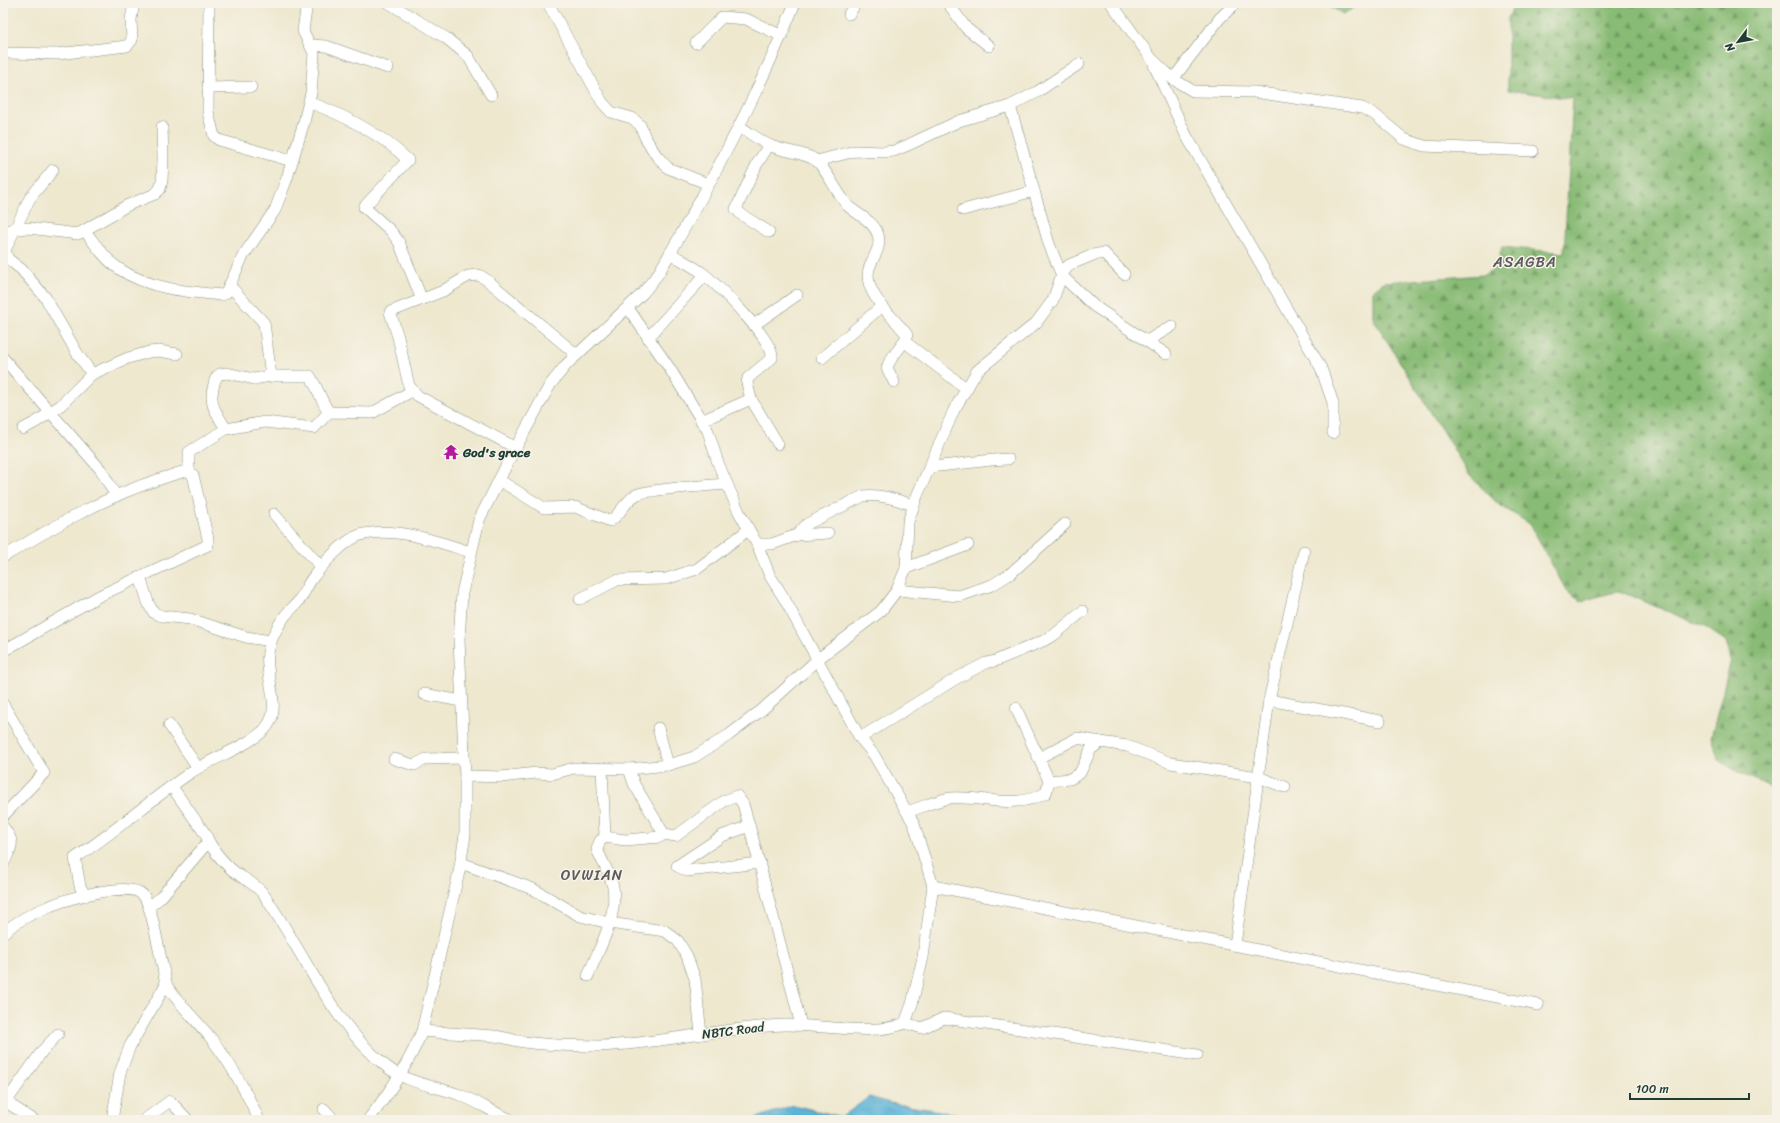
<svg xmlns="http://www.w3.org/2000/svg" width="1780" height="1123" font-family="Sriracha,sans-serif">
<defs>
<pattern id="forest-firs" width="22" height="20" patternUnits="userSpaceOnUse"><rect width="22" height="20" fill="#88bb75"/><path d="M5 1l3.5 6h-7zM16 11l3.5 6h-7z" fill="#6f9961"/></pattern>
<pattern id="water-ripples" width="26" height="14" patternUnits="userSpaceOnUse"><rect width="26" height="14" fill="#5bb3d8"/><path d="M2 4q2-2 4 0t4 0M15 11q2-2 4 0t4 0" fill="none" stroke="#4b93b0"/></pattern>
</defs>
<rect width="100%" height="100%" fill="#f7f3e8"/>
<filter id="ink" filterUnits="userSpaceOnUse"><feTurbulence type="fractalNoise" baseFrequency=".025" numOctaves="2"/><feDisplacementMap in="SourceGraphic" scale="8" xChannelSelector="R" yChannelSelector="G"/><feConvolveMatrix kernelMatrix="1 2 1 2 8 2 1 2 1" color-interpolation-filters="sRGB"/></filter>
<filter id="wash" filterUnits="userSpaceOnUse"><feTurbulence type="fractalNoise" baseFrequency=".012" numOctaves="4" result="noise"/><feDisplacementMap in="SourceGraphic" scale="16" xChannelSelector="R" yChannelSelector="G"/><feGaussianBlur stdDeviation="0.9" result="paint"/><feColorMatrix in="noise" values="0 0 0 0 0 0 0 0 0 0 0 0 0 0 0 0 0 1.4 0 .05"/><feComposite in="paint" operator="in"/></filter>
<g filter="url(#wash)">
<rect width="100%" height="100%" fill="#eee8cf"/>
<g fill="url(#forest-firs)" stroke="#547c54">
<polygon points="1325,3 1363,3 1343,14"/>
<polygon points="1515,3 1777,3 1777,790 1738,772 1719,760 1711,738 1731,660 1726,641 1705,627 1619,591 1581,601 1567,592 1530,524 1498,504 1470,476 1373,318 1373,290 1384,282 1484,275 1497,267 1502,247 1564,253 1573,99 1508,90 1508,18"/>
</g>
<polygon fill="url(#water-ripples)" stroke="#3d7886" points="869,1097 890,1103 995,1120 752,1120 793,1105 842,1117"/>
</g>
<g filter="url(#ink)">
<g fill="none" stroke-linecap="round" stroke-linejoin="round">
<defs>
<g id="minor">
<polyline points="209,3 208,112 214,136 219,140 292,161"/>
<polyline points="389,3 446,38 468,56 491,95"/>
<polyline points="548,3 602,102 611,112 632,118 640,125 645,137 656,155 668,168 708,184"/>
<polyline points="948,3 966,28 989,46"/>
<polyline points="1111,3 1151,58 1173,79 1193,91 1254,92 1362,108 1374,114 1404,139 1424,146 1533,151"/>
<polyline points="849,14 856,3"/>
<polyline points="696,43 722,17 746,19 782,36"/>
<polyline points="311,45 326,46 388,68"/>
<polyline points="3,53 57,54 127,46 132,40 131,19 134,3"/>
<polyline points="1154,65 1186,135 1321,368 1333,403 1333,433"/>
<polyline points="1173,79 1220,18 1236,3"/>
<polyline points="208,88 251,87"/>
<path d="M309,102C345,116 380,133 408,160L364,207L390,230L399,242L422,300"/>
<polyline points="1010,106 1049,244 1062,276 1094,306 1166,354"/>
<path d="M740,127C750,133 760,141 771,146C785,152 805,152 817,161C826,169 838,195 848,206C858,215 874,221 878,235C882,248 872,258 869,269C862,293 895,318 907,335C903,348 891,354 887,368L894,382"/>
<polyline points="817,161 855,151 884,152 894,151 908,145 959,121 1010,106 1037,92 1079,64"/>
<polyline points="963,210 1034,191"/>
<path d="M85,231C95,244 105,259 118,268C148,289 188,292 222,295L226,293L243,256L275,210L287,178L304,122L311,93L314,53L303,31L307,3"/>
<polyline points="3,232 14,229 28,228 78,234 128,205 155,194 160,189 162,181 163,158 162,127"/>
<polyline points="769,232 742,215 736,209 757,164 769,145"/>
<polyline points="3,245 8,259 21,269 45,297 77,353 92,374"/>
<polyline points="5,250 30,198 53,170"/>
<path d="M670,253C681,260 693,266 704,274C718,286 775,341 772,358L748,378L747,383L751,399"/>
<polyline points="229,285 264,323 271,376"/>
<polyline points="754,325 797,295"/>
<polyline points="648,338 705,275"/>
<polyline points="1147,341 1172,326"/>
<polyline points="905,342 967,389"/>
<polyline points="3,358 101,470 116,496"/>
<polyline points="822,358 882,306"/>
<polyline points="701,421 751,399 778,444"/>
<polyline points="23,429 36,422 61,405 92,374 128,358 149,352 159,351 177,354"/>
<path d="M226,429C216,412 208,404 214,384C215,380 216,376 220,374L227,373L254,379L271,376H310C318,388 321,401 329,412"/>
<polyline points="516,448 418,396 409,386 398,337 390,312 443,291 468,276 479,275 487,280 577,355"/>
<path d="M930,467C956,465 981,460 1008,459"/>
<polyline points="189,471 189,452 226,429 265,422 314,428 329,412 372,413 412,391"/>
<path d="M499,480L544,508L575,507L610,521C621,514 625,501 636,495C643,490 713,485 727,484"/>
<polyline points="274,514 321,567"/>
<polyline points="797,535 828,533"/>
<path d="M757,544H772L797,535L807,524L863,496C881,494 897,500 914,505"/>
<path d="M3,557C53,527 106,496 163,478C171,476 181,471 189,471L193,475L208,539V545L99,596L3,651"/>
<polyline points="906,568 968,545"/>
<polyline points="140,577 149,605 154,613 162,616 190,619 246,637 271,641"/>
<polyline points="897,590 959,596 992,585 1010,574 1065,524"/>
<polyline points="580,599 617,580 666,579 697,569 748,530"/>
<polyline points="424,694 461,701"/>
<polyline points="1269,700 1380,721"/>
<polyline points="3,704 44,773 3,816"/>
<polyline points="169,725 198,768"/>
<polyline points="658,728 668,765"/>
<polyline points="860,738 957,678 986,663 995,661 1043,641 1054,635 1083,611"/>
<polyline points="1039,758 1077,738 1101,742"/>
<polyline points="394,759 414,765 426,759 464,758"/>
<polyline points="602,768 605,837"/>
<polyline points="629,769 634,784 664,834"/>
<polyline points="465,778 472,776 501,777 536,773 552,774 574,768 629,769 668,765 694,757 729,735 763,709 818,659 881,611 897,590 906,568 908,522 917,496 954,410 977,371 1036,323 1053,300 1062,274 1069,265 1093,255 1104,253 1124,274"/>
<polyline points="1049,781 1070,779 1080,773 1091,749 1101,742 1127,746 1171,763 1258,777 1285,787"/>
<path d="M172,787L206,835C210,847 222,861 231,869C241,878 256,883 264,895C304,952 331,1023 387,1067C407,1083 436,1086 460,1095C478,1102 494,1113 512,1120"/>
<path d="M907,812C920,808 939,799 951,798C985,796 1013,810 1046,793L1049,781L1016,708"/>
<polyline points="749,826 722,836 677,866 687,871 760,863"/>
<path d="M3,827C17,845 11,846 3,865"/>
<polyline points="461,863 533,889 580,916 609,923 665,931 678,941 687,956 695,979 701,1034"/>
<polyline points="933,886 1538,1005"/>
<path d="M85,896L80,886L75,858C115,832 150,800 190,773C210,759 249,746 265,729C284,709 264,677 268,653C270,641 277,627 284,617C289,610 296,606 300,599C305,592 308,583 314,576C325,562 347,537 364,534C400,527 438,542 471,552"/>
<polyline points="149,907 161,897 208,842"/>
<path d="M3,933C16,922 34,912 50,906C67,899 130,880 143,895C152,905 159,953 163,968C164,974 165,981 167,986C179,1004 196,1020 210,1037C230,1062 246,1091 259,1120"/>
<polyline points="1235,945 1269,700 1304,551"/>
<path d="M588,976C599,948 618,917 613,887C610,873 602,862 597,849L600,841L605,837L625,840L660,837L664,834L676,836L724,801L737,796L743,804L753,839L801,1025"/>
<polyline points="905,1023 922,1028 944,1018 1197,1055"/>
<path d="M422,1031C446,1033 470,1034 494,1036C502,1037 510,1039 518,1041C542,1045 576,1046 599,1046C662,1044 723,1027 785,1025C820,1024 874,1037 905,1023L912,1004L923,957L933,886L914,824L874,755L860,738L784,598L770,576L757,544L739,512L718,463L708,431L670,369L628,308"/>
<polyline points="3,1100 34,1120"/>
<polyline points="6,1102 43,1050 58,1034"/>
<polyline points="324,1109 334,1120"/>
<polyline points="112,1120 120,1073 130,1046 166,984"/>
<polyline points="144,1120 170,1101 188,1120"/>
<path d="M368,1120C390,1092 409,1064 422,1031L459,872L465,835V778L459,640L462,593L479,520L509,460L550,385L566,365L643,293L658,274C710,186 757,97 795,3"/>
</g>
</defs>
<use href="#minor" stroke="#869282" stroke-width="12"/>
<use href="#minor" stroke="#fff" stroke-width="11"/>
</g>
</g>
<defs>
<symbol id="temple-bare" viewBox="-9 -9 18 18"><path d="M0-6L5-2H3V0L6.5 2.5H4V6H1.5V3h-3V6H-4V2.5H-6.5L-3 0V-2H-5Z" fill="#b5179e" stroke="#f7f3e8" stroke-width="2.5" paint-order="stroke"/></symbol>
</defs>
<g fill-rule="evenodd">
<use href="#temple-bare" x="440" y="441" width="22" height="22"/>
</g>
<g text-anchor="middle" stroke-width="3" stroke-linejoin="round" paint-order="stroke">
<g font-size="13" font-weight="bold" fill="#1f3d34" stroke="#f7f3e8" text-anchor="start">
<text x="463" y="457">God's grace</text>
</g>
<g font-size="13" fill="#1f3d34" stroke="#f7f3e8">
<text transform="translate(733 1030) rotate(-7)" y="5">NBTC Road</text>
</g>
<g font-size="15" letter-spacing="1" fill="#5c5a5e" stroke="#f7f3e8">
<text x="1525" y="267">ASAGBA</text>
<text x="592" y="880">OVWIAN</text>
</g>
</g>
<rect width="1780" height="1123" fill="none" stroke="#f7f3e8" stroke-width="16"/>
<g transform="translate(1738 42) rotate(238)" stroke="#f7f3e8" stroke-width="3" paint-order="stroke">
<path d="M0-3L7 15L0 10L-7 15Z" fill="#1f3d34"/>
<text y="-6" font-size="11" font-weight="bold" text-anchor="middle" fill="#1f3d34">N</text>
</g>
<path d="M1630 1093v6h119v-6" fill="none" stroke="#1f3d34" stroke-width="2"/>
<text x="1636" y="1093" font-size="12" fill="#1f3d34" stroke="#f7f3e8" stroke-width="3" paint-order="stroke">100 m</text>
</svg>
